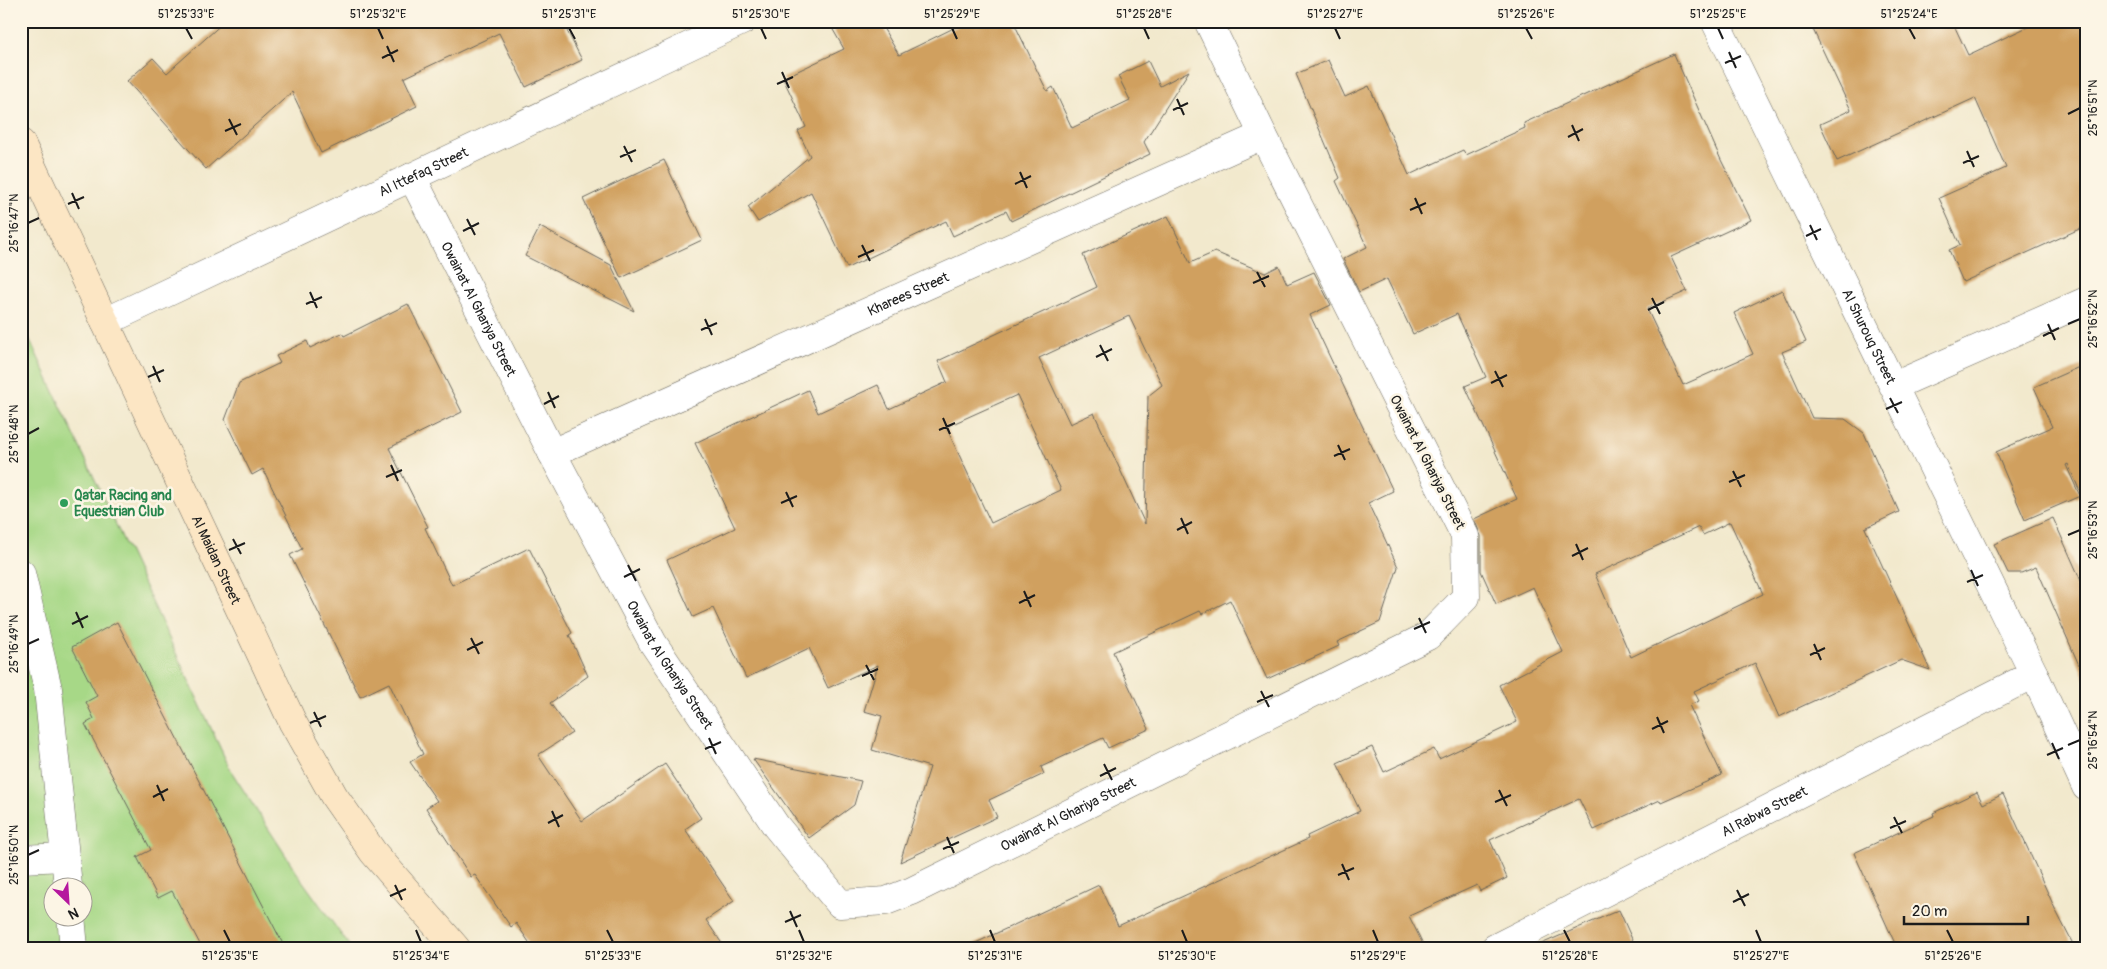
<svg xmlns="http://www.w3.org/2000/svg" width="2107" height="969" font-family="Pangolin,sans-serif">
<rect width="100%" height="100%" fill="#fcf5e5"/>
<filter id="ink" filterUnits="userSpaceOnUse"><feTurbulence type="fractalNoise" baseFrequency=".02" numOctaves="2"/><feDisplacementMap in="SourceGraphic" scale="10" xChannelSelector="R" yChannelSelector="G"/><feConvolveMatrix kernelMatrix="1 2 1 2 8 2 1 2 1" color-interpolation-filters="sRGB"/></filter>
<filter id="wash" filterUnits="userSpaceOnUse"><feTurbulence type="fractalNoise" baseFrequency=".0096" numOctaves="4" result="noise"/><feDisplacementMap in="SourceGraphic" scale="20" xChannelSelector="R" yChannelSelector="G"/><feGaussianBlur stdDeviation="1.12" result="paint"/><feColorMatrix in="noise" values="0 0 0 0 0 0 0 0 0 0 0 0 0 0 0 0 0 1.4 0 .05"/><feComposite in="paint" operator="in"/></filter>
<g filter="url(#wash)">
<rect width="100%" height="100%" fill="#f2e9cd"/>
<path fill="#a7d887" stroke="#627a52" fill-rule="evenodd" d="M21,321L231,771L301,879L351,948H21ZM52,886H82V916H52Z"/>
<g id="blocks">
<g fill="#d0a05f" fill-rule="evenodd">
<polygon points="225,21 562,21 582,60 526,87 499,33 404,78 417,106 321,153 292,92 206,169 127,81 153,58 167,73"/>
<polygon points="828,21 879,21 899,55 968,21 1013,21 1047,91 1053,87 1072,128 1130,100 1118,76 1148,61 1160,86 1189,71 1144,142 1150,154 1011,221 1006,211 953,236 946,221 847,268 811,192 758,222 748,207 810,156 798,131 806,127 783,78 844,49"/>
<polygon points="1809,21 1952,21 1968,55 2040,21 2086,21 2086,226 1963,282 1949,250 1960,245 1939,198 2006,168 1975,98 1837,161 1820,124 1851,110"/>
<path d="M1674,54L1721,160L1751,220L1671,257L1687,291L1647,309L1683,385L1753,354L1734,313L1782,290L1806,342L1782,352L1812,418L1845,419L1864,433L1899,512L1865,528L1930,670L1901,660L1779,717L1755,663L1694,691L1699,701L1689,705L1722,775L1661,802L1660,800L1594,830L1579,799L1490,840L1507,878L1480,891L1477,885L1409,916L1425,948H965L1099,885L1118,926L1308,839L1307,836L1360,811L1337,763L1372,747L1384,772L1434,749L1439,759L1517,722L1499,685L1563,652L1533,587L1496,604L1481,571V536L1474,519L1517,499L1465,386L1486,377L1457,314L1413,334L1387,279L1359,292L1343,259L1367,247L1336,181L1340,178L1296,74L1328,60L1345,97L1369,86L1409,175L1463,150L1466,155L1525,128L1524,123ZM1730,522L1763,594L1631,657L1595,574L1699,527L1703,535Z"/>
<polygon points="664,160 702,240 621,278 583,199"/>
<path d="M1168,216L1190,263L1215,252L1265,273L1279,266L1287,284L1314,272L1331,305L1310,315L1393,491L1368,503L1398,567L1380,622L1337,642L1339,646L1267,679L1230,600L1202,614L1200,611L1113,652L1149,729L1108,748L1103,738L1041,767L1044,774L989,800L997,817L900,862L930,767L872,750L882,716L864,711L878,665L828,688L809,648L746,678L713,608L693,617L667,560L735,528L695,443L808,390L818,413L878,385L889,409L947,382L938,361L1097,287L1083,255ZM1129,316L1162,385L1148,396L1145,524L1094,413L1070,424L1039,358ZM1017,395L1061,490L991,523L946,427Z"/>
<polygon points="540,227 611,265 634,311 525,256"/>
<polygon points="408,304 462,412 389,448 428,527 425,528 452,585 529,548 572,633 569,635 588,676 550,703 572,733 538,755 582,821 665,764 701,818 685,829 734,901 706,920 725,948 533,948 516,923 511,927 475,875 471,877 426,808 437,801 410,762 423,754 389,683 360,697 326,628 290,555 302,549 263,469 252,475 225,420 239,383 280,363 276,356 307,341 310,348 342,333 344,336"/>
<polygon points="2086,364 2086,505 2068,464 2066,465 2080,496 2025,520 1996,452 2052,427 2034,387"/>
<polygon points="2053,518 2086,592 2086,681 2036,567 2021,573 2008,573 1994,544"/>
<polygon points="117,622 285,948 202,948 172,891 158,898 137,857 151,850 85,724 94,719 86,702 97,696 72,647"/>
<polygon points="753,759 861,781 854,805 809,838"/>
<polygon points="1977,792 1983,804 2003,794 2056,911 2075,948 1897,948 1854,853 1934,816 1933,813"/>
<polygon points="1619,910 1636,948 1532,948"/>
</g>
</g>
</g>
<g filter="url(#ink)">
<use href="#blocks" fill-opacity="0" stroke="#67645a" stroke-width="1"/>
<g fill="none" stroke-linecap="round" stroke-linejoin="round">
<defs>
<g id="street">
<path id="s1" d="M1715,21L2034,674L2086,787"/>
<path id="s2" d="M412,177L552,453L653,643L776,826L840,904L886,901L912,891L1428,636L1466,597L1465,536L1263,135L1208,21"/>
<path id="s3" d="M105,322L742,21"/>
<polyline points="1894,386 2086,301"/>
<path id="s4" d="M552,453L1263,135"/>
<polyline points="21,573 48,689 68,886"/>
<polyline points="21,859 65,857"/>
<polyline points="71,916 74,948"/>
<path id="s5" d="M1495,948L2034,674"/>
</g>
<g id="secondary">
<path id="s6" d="M21,143L293,723L334,796L373,852L456,948"/>
</g>
</defs>
<use href="#street" stroke="#67645a" stroke-width="29"/>
<use href="#secondary" stroke="#67645a" stroke-width="29"/>
<use href="#street" stroke="#fff" stroke-width="28"/>
<use href="#secondary" stroke="#fce6c4" stroke-width="28"/>
</g>
</g>
<path fill="none" stroke="#1c1c1c" stroke-width="2" d="M186,28L192,39M378,28L383,39M569,28L575,39M761,28L766,39M952,28L957,39M1144,28L1149,39M1335,28L1340,39M1526,28L1532,39M1718,28L1723,39M1909,28L1915,39M387,46L394,62M1729,52L1736,68M382,58L398,50M1725,63L1741,56M782,72L789,88M777,84L793,77M1177,99L1184,115M1173,110L1188,103M2068,114L2080,108M229,119L237,135M1572,125L1579,141M225,131L241,124M1568,137L1583,129M624,146L632,162M1967,151L1974,167M620,157L636,150M1963,163L1979,156M1020,172L1027,188M1015,184L1031,176M72,193L79,209M1415,198L1422,214M68,204L84,197M1410,210L1426,203M467,219L475,235M28,223L39,218M1810,225L1817,240M463,231L479,223M1806,236L1821,229M862,245L870,261M858,257L874,250M1257,272L1265,287M1253,283L1269,276M310,292L317,308M1652,298L1660,314M306,304L322,297M1648,310L1664,302M705,319L712,335M2048,324L2055,340M2068,324L2080,319M701,330L717,323M2043,336L2059,328M1100,345L1108,361M1096,357L1112,349M153,366L160,382M1495,371L1503,387M148,377L164,370M1491,383L1507,375M548,392L555,408M1890,398L1898,413M544,404L559,396M1886,409L1902,402M943,418L950,434M939,430L955,423M28,434L39,428M1338,445L1345,460M1334,456L1350,449M391,465L398,481M1733,471L1741,487M386,477L402,470M1729,482L1745,475M786,492L793,507M781,503L797,496M1181,518L1188,534M1177,530L1192,522M2068,535L2080,530M233,539L241,554M1576,544L1583,560M229,550L245,543M1572,556L1588,548M628,565L636,581M1971,570L1978,586M624,577L640,569M1967,582L1983,575M1024,591L1031,607M1019,603L1035,595M76,612L83,628M1419,618L1426,633M72,624L88,616M1414,629L1430,622M471,638L479,654M28,644L39,639M1814,644L1821,660M467,650L483,642M1810,655L1825,648M866,665L874,680M862,676L878,669M1261,691L1269,707M1257,702L1273,695M314,712L321,727M1657,717L1664,733M310,723L326,716M1652,729L1668,721M709,738L716,754M2052,743L2059,759M2068,745L2080,740M705,749L721,742M2047,755L2063,748M1104,764L1112,780M1100,776L1116,768M157,785L164,801M1499,790L1507,806M153,797L168,789M1495,802L1511,795M552,811L559,827M1894,817L1902,833M548,823L563,815M1890,828L1906,821M947,837L954,853M943,849L959,842M28,855L39,850M1342,864L1349,880M1338,875L1354,868M395,885L402,900M1737,890L1745,906M390,896L406,889M1733,902L1749,894M790,911L797,927M785,922L801,915M224,930L230,942M416,930L421,942M607,930L613,942M799,930L804,942M990,930L995,942M1182,930L1187,942M1373,930L1378,942M1564,930L1570,942M1756,930L1761,942M1947,930L1953,942"/>
<circle fill="#2e9e5b" stroke="#fcf5e5" stroke-width="2" cx="64" cy="503" r="5"/>
<g text-anchor="middle" stroke-width="5" stroke-linejoin="round" paint-order="stroke">
<g font-size="14" fill="#1c1c1c" stroke="#fcf5e5">
<text dy="5" stroke="none"><textPath href="#s3" startOffset="352">Al Ittefaq Street</textPath></text>
<text dy="5" stroke="none"><textPath href="#s4" startOffset="390">Kharees Street</textPath></text>
<text dy="5" stroke="none"><textPath href="#s2" startOffset="148">Owainat Al Ghariya Street</textPath></text>
<text dy="5" stroke="none"><textPath href="#s1" startOffset="351">Al Shurouq Street</textPath></text>
<text transform="translate(1428 462) rotate(63)" y="5">Owainat Al Ghariya Street</text>
<text dy="5" stroke="none"><textPath href="#s6" startOffset="460">Al Maidan Street</textPath></text>
<text dy="5" stroke="none"><textPath href="#s2" startOffset="552">Owainat Al Ghariya Street</textPath></text>
<text dy="5" stroke="none"><textPath href="#s5" startOffset="302">Al Rabwa Street</textPath></text>
<text dy="5" stroke="none"><textPath href="#s2" startOffset="1094">Owainat Al Ghariya Street</textPath></text>
</g>
<g font-size="14" font-weight="bold" fill="#27864d" stroke="#fcf5e5" text-anchor="start">
<text x="74" y="500">Qatar Racing and<tspan x="74" dy="16">Equestrian Club</tspan></text>
</g>
</g>
<rect width="2107" height="969" fill="none" stroke="#fcf5e5" stroke-width="55"/>
<g transform="translate(68 902) rotate(155)"><circle r="24" fill="#fcf5e5" stroke="#a29e95"/>
<path d="M0-4L9 19L0 12L-9 19Z" fill="#b5179e"/>
<text y="-8" font-size="14" font-weight="bold" text-anchor="middle" fill="#1c1c1c">N</text>
</g>
<path d="M1904 916v8h124v-8" fill="none" stroke="#1c1c1c" stroke-width="2.5"/>
<text x="1912" y="916" font-size="15" fill="#1c1c1c" stroke="#fcf5e5" stroke-width="4" paint-order="stroke">20 m</text>
<rect x="28" y="28" width="2052" height="914" fill="none" stroke="#1c1c1c" stroke-width="2"/>
<g font-size="12" text-anchor="middle" fill="#1c1c1c">
<text x="186" y="18">51°25'33"E</text>
<text x="378" y="18">51°25'32"E</text>
<text x="569" y="18">51°25'31"E</text>
<text x="761" y="18">51°25'30"E</text>
<text x="952" y="18">51°25'29"E</text>
<text x="1144" y="18">51°25'28"E</text>
<text x="1335" y="18">51°25'27"E</text>
<text x="1526" y="18">51°25'26"E</text>
<text x="1718" y="18">51°25'25"E</text>
<text x="1909" y="18">51°25'24"E</text>
<text transform="translate(2093 108) rotate(-90)" y="4">25°16'51"N</text>
<text transform="translate(14 223) rotate(-90)" y="4">25°16'47"N</text>
<text transform="translate(2093 319) rotate(-90)" y="4">25°16'52"N</text>
<text transform="translate(14 434) rotate(-90)" y="4">25°16'48"N</text>
<text transform="translate(2093 530) rotate(-90)" y="4">25°16'53"N</text>
<text transform="translate(14 644) rotate(-90)" y="4">25°16'49"N</text>
<text transform="translate(2093 740) rotate(-90)" y="4">25°16'54"N</text>
<text transform="translate(14 855) rotate(-90)" y="4">25°16'50"N</text>
<text x="230" y="960">51°25'35"E</text>
<text x="421" y="960">51°25'34"E</text>
<text x="613" y="960">51°25'33"E</text>
<text x="804" y="960">51°25'32"E</text>
<text x="995" y="960">51°25'31"E</text>
<text x="1187" y="960">51°25'30"E</text>
<text x="1378" y="960">51°25'29"E</text>
<text x="1570" y="960">51°25'28"E</text>
<text x="1761" y="960">51°25'27"E</text>
<text x="1953" y="960">51°25'26"E</text>
</g>
</svg>
